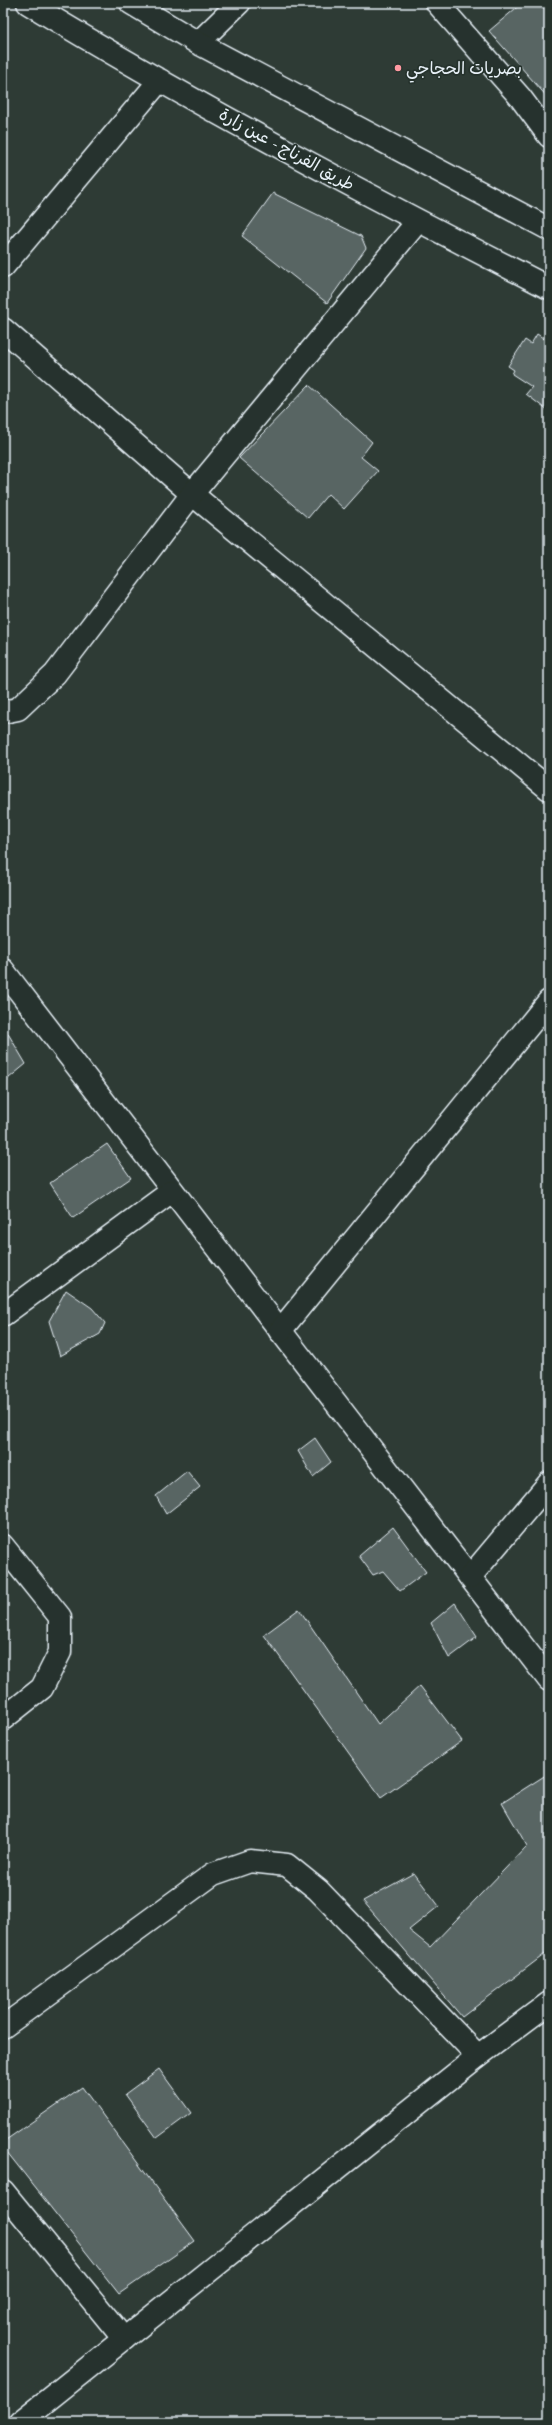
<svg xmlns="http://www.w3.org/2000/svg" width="552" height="2425" font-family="Caveat,'Playpen Sans Arabic',sans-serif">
<rect width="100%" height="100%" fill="#2e3b35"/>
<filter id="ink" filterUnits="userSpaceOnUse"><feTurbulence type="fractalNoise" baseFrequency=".025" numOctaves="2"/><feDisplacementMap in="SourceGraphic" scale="8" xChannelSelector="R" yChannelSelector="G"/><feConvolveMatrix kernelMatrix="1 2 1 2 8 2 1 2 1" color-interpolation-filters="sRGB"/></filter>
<g filter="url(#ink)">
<g fill="#596563" stroke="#e8f1f8">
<polygon points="522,3 538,3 542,8 547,4 549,6 549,99 489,31"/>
<polygon points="273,193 361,236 366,248 327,303 242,236"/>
<polygon points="537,334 549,342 548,411 526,394 532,387 512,374 514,370 508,366 525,340 531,344"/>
<polygon points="309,385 372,442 361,457 378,471 344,509 328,494 308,518 239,458"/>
<polygon points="3,1025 26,1064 3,1083"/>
<polygon points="107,1144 131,1178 73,1218 50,1183"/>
<polygon points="66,1290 92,1308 105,1323 100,1334 60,1356 49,1321"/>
<polygon points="315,1438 331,1462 313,1477 298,1451"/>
<polygon points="187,1471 200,1487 166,1514 156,1496"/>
<polygon points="393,1527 426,1572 400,1591 383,1571 373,1575 359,1556"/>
<polygon points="455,1603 477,1637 449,1658 431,1623"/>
<polygon points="299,1609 378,1724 420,1686 462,1741 381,1798 264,1635"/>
<polygon points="549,1773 549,1951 462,2017 363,1901 414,1873 439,1906 409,1930 430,1947 527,1846 502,1803"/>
<polygon points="159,2069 191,2113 157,2138 125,2094"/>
<polygon points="82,2087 195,2241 119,2294 3,2147 3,2142"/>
</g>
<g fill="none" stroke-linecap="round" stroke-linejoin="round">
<defs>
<g id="minor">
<polyline points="437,3 520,97 549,136"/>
<polyline points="198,43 239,3"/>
<polyline points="3,267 160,80"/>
<polyline points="3,329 192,494 549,789"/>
<polyline points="3,712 18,709 55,674 192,494 418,221"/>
<polyline points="3,970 549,1680"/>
<polyline points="3,1315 172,1191"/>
<polyline points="280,1331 549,1001"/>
<polyline points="3,1546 60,1617 60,1652 42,1688 3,1719"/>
<polyline points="470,1577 549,1483"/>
<polyline points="3,2027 213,1874 250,1861 287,1865 318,1890 478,2056"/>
<polyline points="3,2191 124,2339"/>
<polyline points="20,2422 478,2056 549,2003"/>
</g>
<g id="major">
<path d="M28,3C197,106 373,198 549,288"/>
<polyline points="131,3 198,43 549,229"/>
</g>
</defs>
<use href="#minor" stroke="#e8f1f8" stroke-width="25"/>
<use href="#major" stroke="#e8f1f8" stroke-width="25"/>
<use href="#minor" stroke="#26332d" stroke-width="22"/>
<use href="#major" stroke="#26332d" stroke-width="22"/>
</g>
</g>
<circle fill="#ff9aa2" stroke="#26332d" stroke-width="1.5" cx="398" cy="68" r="4"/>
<g text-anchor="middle" stroke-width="3.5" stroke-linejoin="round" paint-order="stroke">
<g font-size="17" fill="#e8f1f8" stroke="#26332d" text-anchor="start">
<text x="406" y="74">بصريات الحجاجي</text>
</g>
<g font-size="17" fill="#e8f1f8" stroke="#26332d">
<text transform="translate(287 149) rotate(29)" y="6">طريق الفرناج - عين زارة</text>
</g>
</g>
<rect width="552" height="2425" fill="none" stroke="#26332d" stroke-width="16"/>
<rect x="8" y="8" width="536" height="2409" fill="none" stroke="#e8f1f8" stroke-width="1.5" filter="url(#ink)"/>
</svg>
